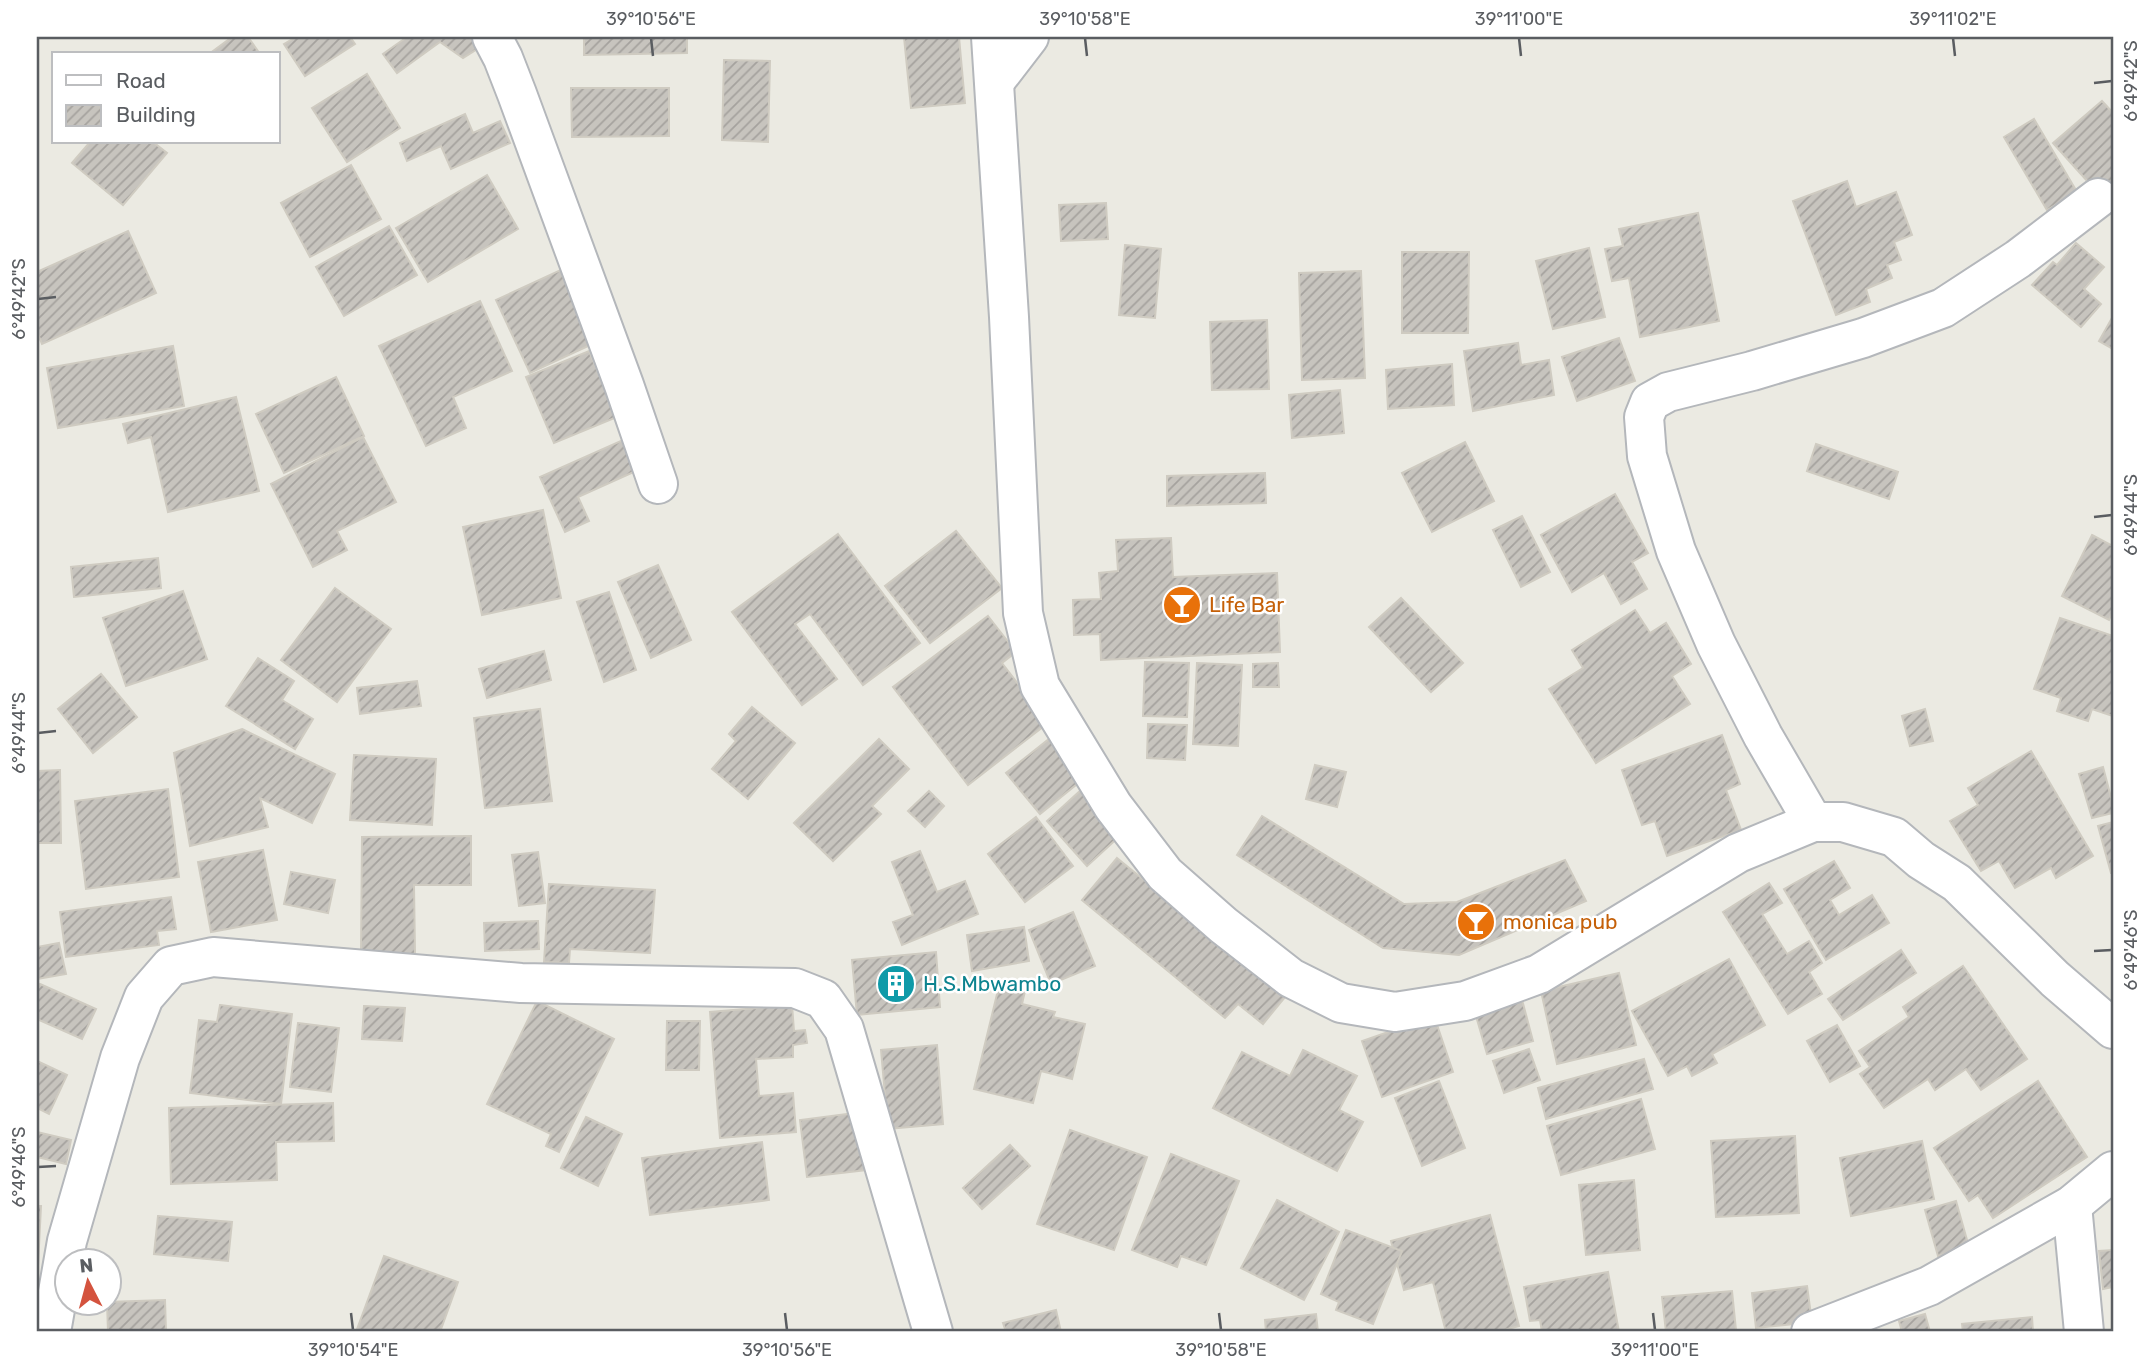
<svg xmlns="http://www.w3.org/2000/svg" width="2150" height="1369" font-family="Rubik,sans-serif">
<defs>
<pattern id="building-hatch" width="6" height="6" patternUnits="userSpaceOnUse" patternTransform="scale(1.75)"><rect width="6" height="6" fill="#c7c4be"/><path d="M-1 1l2-2M0 6l6-6M5 7l2-2" fill="none" stroke="#a5a29e"/></pattern>
</defs>
<rect width="100%" height="100%" fill="#ebeae2"/>
<g fill="url(#building-hatch)" stroke="#cfcbc1" stroke-width="2">
<polygon points="232,37 248,37 260,54 209,54"/>
<polygon points="296,37 350,37 355,44 305,76 284,44"/>
<polygon points="407,37 491,37 493,39 463,58 440,42 397,73 383,54"/>
<polygon points="584,37 687,37 687,53 584,55"/>
<polygon points="904,37 959,37 965,103 911,108"/>
<polygon points="724,60 770,61 768,142 722,140"/>
<polygon points="367,74 400,128 347,162 312,108"/>
<polygon points="571,88 669,88 669,136 572,137"/>
<polygon points="2102,101 2113,113 2113,180 2098,193 2053,143"/>
<polygon points="465,114 473,133 500,121 510,143 451,169 441,146 407,161 400,143"/>
<polygon points="2034,119 2077,192 2047,210 2004,137"/>
<polygon points="90,142 153,142 167,153 123,205 72,163"/>
<polygon points="351,165 381,219 310,257 281,203"/>
<polygon points="487,175 518,229 428,282 396,228"/>
<polygon points="1847,181 1856,207 1896,192 1912,235 1894,242 1901,260 1887,265 1892,278 1866,289 1870,302 1836,315 1793,201"/>
<polygon points="1106,203 1108,239 1061,241 1059,205"/>
<polygon points="1698,213 1719,321 1640,337 1629,278 1612,281 1605,249 1623,246 1619,229"/>
<polygon points="389,226 417,275 344,316 316,267"/>
<polygon points="128,231 156,293 42,344 37,332 37,272"/>
<polygon points="2076,243 2104,267 2084,289 2101,304 2081,327 2032,285 2053,262 2057,265"/>
<polygon points="1125,245 1161,249 1155,318 1119,315"/>
<polygon points="1589,248 1605,317 1553,329 1536,261"/>
<polygon points="1402,252 1469,252 1468,333 1402,333"/>
<polygon points="565,268 599,341 530,373 496,300"/>
<polygon points="1361,271 1365,378 1302,380 1299,273"/>
<polygon points="480,301 512,371 453,397 466,428 426,446 379,346"/>
<polygon points="2113,316 2113,349 2099,341"/>
<polygon points="1267,320 1269,389 1212,390 1210,322"/>
<polygon points="1619,338 1635,381 1577,401 1562,357"/>
<polygon points="1518,343 1521,365 1549,360 1554,395 1473,411 1464,351"/>
<polygon points="173,346 184,406 58,428 47,368"/>
<polygon points="589,351 617,417 554,443 526,377"/>
<polygon points="1452,364 1454,405 1388,409 1386,370"/>
<polygon points="336,377 364,436 284,473 256,414"/>
<polygon points="1340,390 1344,433 1292,438 1289,395"/>
<polygon points="236,397 259,491 168,512 151,437 128,443 123,424"/>
<polygon points="363,437 396,502 337,531 347,550 313,567 271,484"/>
<polygon points="623,440 636,471 578,497 589,521 565,532 540,477"/>
<polygon points="1465,442 1494,501 1432,532 1402,473"/>
<polygon points="1816,444 1898,472 1889,499 1807,471"/>
<polygon points="1265,473 1266,503 1167,506 1167,476"/>
<polygon points="1615,494 1648,553 1632,562 1647,589 1621,604 1604,573 1572,592 1541,535"/>
<polygon points="543,510 561,598 482,615 463,527"/>
<polygon points="1522,516 1550,572 1521,587 1493,530"/>
<polygon points="956,531 1002,588 930,643 885,586"/>
<polygon points="838,534 920,643 863,685 810,614 795,624 837,679 802,705 732,612"/>
<polygon points="2092,535 2113,546 2113,611 2109,620 2062,596"/>
<polygon points="1171,538 1173,577 1277,573 1280,652 1101,660 1100,634 1074,635 1073,600 1101,599 1099,573 1118,571 1116,540"/>
<polygon points="158,558 161,588 74,597 71,567"/>
<polygon points="658,565 691,640 651,658 618,582"/>
<polygon points="335,588 391,629 337,702 281,660"/>
<polygon points="183,591 207,659 126,686 103,618"/>
<polygon points="609,592 636,670 604,682 577,602"/>
<polygon points="1401,598 1463,663 1431,692 1369,627"/>
<polygon points="1635,610 1650,633 1666,623 1691,664 1672,676 1690,704 1596,763 1549,689 1583,668 1572,650"/>
<polygon points="988,616 1016,652 1002,663 1048,723 968,785 893,687"/>
<polygon points="2060,618 2113,636 2113,716 2092,709 2088,721 2057,711 2061,698 2034,689"/>
<polygon points="544,651 551,680 487,698 479,669"/>
<polygon points="258,658 294,681 282,700 313,719 295,749 226,706"/>
<polygon points="1145,662 1189,663 1187,717 1143,716"/>
<polygon points="1197,663 1242,665 1238,746 1193,744"/>
<polygon points="1278,663 1279,687 1253,687 1253,664"/>
<polygon points="101,674 137,717 93,753 58,709"/>
<polygon points="417,681 421,706 360,714 357,688"/>
<polygon points="752,707 795,743 748,799 712,769 736,741 729,734"/>
<polygon points="540,709 552,801 485,808 474,718"/>
<polygon points="1925,709 1933,741 1910,746 1902,716"/>
<polygon points="1148,724 1187,725 1185,760 1147,758"/>
<polygon points="242,729 335,774 312,823 260,798 268,827 190,846 174,753"/>
<polygon points="1054,735 1087,776 1040,814 1006,773"/>
<polygon points="1722,735 1740,784 1726,790 1741,830 1667,856 1655,821 1642,825 1622,770"/>
<polygon points="879,739 909,769 872,806 881,814 833,861 794,823"/>
<polygon points="2031,751 2093,856 2056,878 2051,868 2015,888 1999,861 1981,871 1950,821 1978,805 1968,788"/>
<polygon points="354,755 436,759 432,825 350,820"/>
<polygon points="1315,765 1346,772 1337,807 1306,799"/>
<polygon points="2103,767 2113,805 2113,813 2092,818 2079,774"/>
<polygon points="60,770 61,843 37,843 37,771"/>
<polygon points="168,789 179,877 86,889 75,801"/>
<polygon points="1081,790 1121,835 1087,866 1047,821"/>
<polygon points="929,791 944,806 925,827 908,811"/>
<polygon points="1262,816 1404,904 1457,902 1565,860 1586,901 1459,955 1383,948 1237,855"/>
<polygon points="1036,817 1073,866 1025,902 988,854"/>
<polygon points="2113,822 2113,873 2111,873 2098,826"/>
<polygon points="471,836 471,885 414,885 415,954 361,954 362,837"/>
<polygon points="263,850 277,920 211,932 198,862"/>
<polygon points="920,851 937,892 965,881 978,914 902,945 893,922 913,915 892,862"/>
<polygon points="538,852 545,903 519,906 512,855"/>
<polygon points="1117,858 1286,996 1263,1024 1238,1004 1225,1018 1082,900"/>
<polygon points="1834,861 1850,888 1830,900 1839,915 1872,895 1889,923 1826,960 1784,889"/>
<polygon points="291,872 335,880 328,913 284,904"/>
<polygon points="1769,883 1782,903 1762,914 1787,954 1809,941 1822,963 1809,972 1822,994 1788,1014 1723,912"/>
<polygon points="549,884 655,890 650,953 570,949 569,963 544,962"/>
<polygon points="171,897 176,929 157,931 159,945 66,957 60,912"/>
<polygon points="1073,912 1095,966 1051,984 1029,930"/>
<polygon points="538,921 539,949 485,951 484,923"/>
<polygon points="1024,927 1029,961 972,971 967,935"/>
<polygon points="59,943 66,974 37,979 37,947"/>
<polygon points="1901,950 1916,973 1843,1020 1828,999"/>
<polygon points="936,952 940,1007 857,1015 852,960"/>
<polygon points="1729,959 1765,1025 1712,1054 1717,1063 1692,1076 1687,1066 1668,1076 1632,1011"/>
<polygon points="1963,966 2027,1059 1981,1090 1966,1069 1935,1090 1928,1079 1884,1108 1860,1074 1870,1067 1859,1051 1909,1017 1903,1007"/>
<polygon points="1619,973 1636,1045 1557,1064 1541,991"/>
<polygon points="40,984 96,1009 82,1039 37,1019 37,990"/>
<polygon points="999,986 1025,991 1022,1004 1055,1012 1053,1017 1085,1024 1072,1079 1041,1071 1033,1103 974,1089"/>
<polygon points="1521,996 1533,1041 1487,1054 1474,1009"/>
<polygon points="537,1001 614,1039 559,1152 546,1146 551,1134 487,1104"/>
<polygon points="220,1005 292,1014 281,1104 190,1093 199,1020 217,1022"/>
<polygon points="792,1005 794,1031 805,1030 807,1043 793,1045 793,1057 756,1059 759,1096 793,1093 796,1132 720,1138 710,1012"/>
<polygon points="364,1006 405,1008 402,1041 362,1039"/>
<polygon points="1434,1016 1453,1072 1382,1097 1362,1041"/>
<polygon points="667,1021 700,1021 699,1070 666,1070"/>
<polygon points="298,1023 339,1028 331,1092 290,1087"/>
<polygon points="1837,1025 1860,1066 1830,1082 1807,1041"/>
<polygon points="937,1045 943,1124 888,1129 881,1050"/>
<polygon points="1529,1049 1540,1080 1504,1093 1493,1061"/>
<polygon points="1303,1050 1357,1076 1339,1110 1363,1122 1337,1171 1213,1108 1242,1052 1290,1076"/>
<polygon points="1644,1059 1653,1089 1546,1119 1538,1088"/>
<polygon points="37,1061 67,1075 49,1114 37,1108"/>
<polygon points="1439,1081 1465,1148 1422,1166 1395,1098"/>
<polygon points="2038,1081 2087,1157 1993,1218 1978,1195 1969,1201 1934,1148"/>
<polygon points="1641,1099 1655,1149 1561,1175 1547,1126"/>
<polygon points="333,1103 334,1141 276,1142 277,1180 171,1184 169,1108"/>
<polygon points="869,1111 875,1169 807,1177 800,1120"/>
<polygon points="586,1117 622,1134 598,1186 561,1168"/>
<polygon points="1070,1130 1147,1157 1114,1250 1037,1224"/>
<polygon points="37,1132 71,1140 66,1164 37,1157"/>
<polygon points="1795,1136 1799,1213 1716,1217 1711,1141"/>
<polygon points="1922,1141 1934,1199 1851,1216 1840,1158"/>
<polygon points="762,1142 769,1200 650,1215 642,1158"/>
<polygon points="1010,1145 1030,1166 982,1209 963,1188"/>
<polygon points="1171,1154 1239,1181 1206,1265 1181,1256 1177,1267 1132,1250"/>
<polygon points="1634,1180 1640,1250 1586,1255 1579,1185"/>
<polygon points="1277,1200 1339,1232 1304,1300 1241,1268"/>
<polygon points="1956,1201 1969,1247 1938,1256 1925,1210"/>
<polygon points="37,1206 41,1206 38,1266 37,1266"/>
<polygon points="1490,1215 1519,1326 1497,1332 1446,1332 1433,1282 1404,1290 1391,1241"/>
<polygon points="158,1216 232,1222 228,1261 154,1254"/>
<polygon points="1346,1230 1402,1251 1373,1324 1336,1310 1339,1302 1321,1294"/>
<polygon points="2113,1250 2113,1287 2103,1289 2099,1251"/>
<polygon points="384,1256 458,1282 440,1332 356,1332"/>
<polygon points="1608,1272 1619,1332 1542,1332 1540,1320 1530,1321 1524,1287"/>
<polygon points="1807,1286 1812,1322 1756,1328 1752,1293"/>
<polygon points="1732,1291 1736,1330 1666,1332 1662,1297"/>
<polygon points="165,1300 166,1332 108,1332 107,1302"/>
<polygon points="1056,1310 1061,1332 1006,1332 1003,1323"/>
<polygon points="1316,1314 1318,1332 1266,1332 1265,1320"/>
<polygon points="1925,1314 1930,1332 1902,1332 1899,1321"/>
<polygon points="2032,1317 2033,1332 1963,1332 1962,1324"/>
</g>
<g fill="none" stroke-linecap="round" stroke-linejoin="round">
<defs>
<g id="minor">
<polyline points="492,37 503,58 517,94 624,385 658,484"/>
<polyline points="991,37 1009,317 1023,613 1040,686 1113,806 1165,874 1223,925 1291,978 1341,1003 1395,1012 1465,1001 1539,974 1738,853 1813,822 1843,822 1894,837 1921,860 1957,883 2055,979 2113,1029"/>
<polyline points="995,81 1029,37"/>
<polyline points="1813,822 1763,736 1716,644 1676,551 1647,456 1644,417 1650,402 1668,392 1752,371 1863,338 1943,308 2018,259 2098,198"/>
<polyline points="2072,1205 2084,1332"/>
<polyline points="51,1332 67,1241 120,1058 144,997 171,966 213,957 521,983 795,988 823,999 844,1029 933,1332"/>
<polyline points="1811,1332 1929,1286 2072,1205 2113,1171"/>
</g>
</defs>
<use href="#minor" stroke="#b4b7bb" stroke-width="42"/>
<use href="#minor" stroke="#fff" stroke-width="38"/>
</g>
<path fill="none" stroke="#5a5d61" stroke-width="2.5" d="M651,38L653,56M1085,38L1087,56M1519,38L1521,56M1953,38L1955,56M2094,83L2112,81M38,299L56,297M2094,517L2112,515M38,733L56,731M2094,951L2112,950M38,1167L56,1166M351,1313L353,1330M785,1313L787,1330M1219,1313L1221,1330M1653,1313L1655,1330"/>
<defs>
<symbol id="bar-disc" viewBox="-11 -11 22 22"><circle r="9.5" fill="#e8710a" stroke="#fff"/><path d="M-6-5H6L.8 .8V4.5H3.5V6h-7V4.5H-.8V.8Z" fill="#fff"/></symbol>
<symbol id="building-disc" viewBox="-11 -11 22 22"><circle r="9.5" fill="#0f9aa8" stroke="#fff"/><path d="M-4-6H4V6H1V3H-1V6H-4ZM-2.5-4.3h1.7v1.8h-1.7ZM.8-4.3h1.7v1.8H.8ZM-2.5-1h1.7V.8h-1.7ZM.8-1h1.7V.8H.8Z" fill="#fff"/></symbol>
</defs>
<g fill-rule="evenodd">
<use href="#bar-disc" x="1160" y="583" width="44" height="44"/>
<use href="#bar-disc" x="1454" y="900" width="44" height="44"/>
<use href="#building-disc" x="874" y="962" width="44" height="44"/>
</g>
<g text-anchor="middle" stroke-width="5" stroke-linejoin="round" paint-order="stroke">
<g font-size="21" fill="#c56008" stroke="#fff" text-anchor="start">
<text x="1209" y="612">Life Bar</text>
<text x="1503" y="929">monica pub</text>
</g>
<g font-size="21" fill="#0d838f" stroke="#fff" text-anchor="start">
<text x="923" y="991">H.S.Mbwambo</text>
</g>
</g>
<rect width="2150" height="1369" fill="none" stroke="#ffffff" stroke-width="77"/>
<rect x="52" y="52" width="228" height="91" fill="#ffffff" stroke="#bdbec0" stroke-width="2"/>
<rect x="66" y="75" width="35" height="10" fill="#ffffff" stroke="#bdbec0" stroke-width="2"/>
<text x="116" y="88" font-size="21" fill="#5a5d61">Road</text>
<rect x="66" y="105" width="35" height="21" fill="url(#building-hatch)" stroke="#bdbec0" stroke-width="2"/>
<text x="116" y="122" font-size="21" fill="#5a5d61">Building</text>
<g transform="translate(88 1282) rotate(354)"><circle r="33" fill="#ffffff" stroke="#bdbec0" stroke-width="2"/>
<path d="M0-5L12 26L0 18L-12 26Z" fill="#d4533e"/>
<text y="-10" font-size="19" font-weight="bold" text-anchor="middle" fill="#5a5d61">N</text>
</g>
<rect x="38" y="38" width="2074" height="1292" fill="none" stroke="#5a5d61" stroke-width="2.5"/>
<g font-size="18" text-anchor="middle" fill="#5a5d61">
<text x="651" y="25">39°10'56"E</text>
<text x="1085" y="25">39°10'58"E</text>
<text x="1519" y="25">39°11'00"E</text>
<text x="1953" y="25">39°11'02"E</text>
<text transform="translate(2131 81) rotate(-90)" y="6">6°49'42"S</text>
<text transform="translate(19 299) rotate(-90)" y="6">6°49'42"S</text>
<text transform="translate(2131 515) rotate(-90)" y="6">6°49'44"S</text>
<text transform="translate(19 733) rotate(-90)" y="6">6°49'44"S</text>
<text transform="translate(2131 950) rotate(-90)" y="6">6°49'46"S</text>
<text transform="translate(19 1167) rotate(-90)" y="6">6°49'46"S</text>
<text x="353" y="1356">39°10'54"E</text>
<text x="787" y="1356">39°10'56"E</text>
<text x="1221" y="1356">39°10'58"E</text>
<text x="1655" y="1356">39°11'00"E</text>
</g>
</svg>
